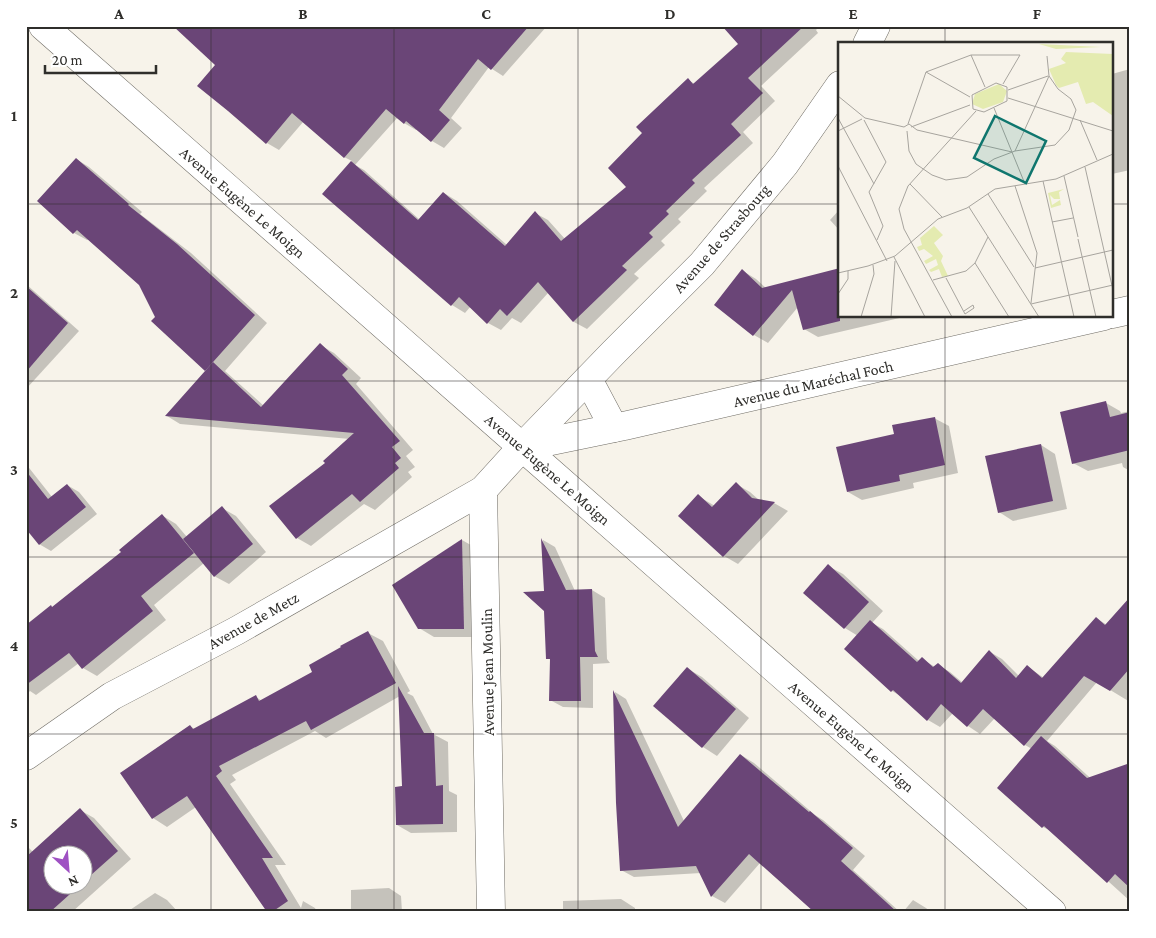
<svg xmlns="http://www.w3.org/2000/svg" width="1156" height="938" font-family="'Crimson Pro',serif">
<rect width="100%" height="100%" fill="#f7f3ea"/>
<g fill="#0003" fill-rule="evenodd">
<polygon points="175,26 547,26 503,76 489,67 451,118 462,128 444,148 432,141 418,129 416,130 404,123 398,117 355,165 364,170 420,220 444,193 457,201 507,245 535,213 548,220 565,239 628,187 644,133 688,80 695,84 740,44 741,26 820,26 816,30 818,33 761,86 775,101 743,132 753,143 704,188 707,191 678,219 681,222 661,241 665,245 634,274 639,278 587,329 574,322 548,293 521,323 512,318 501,330 488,323 471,306 465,313 452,305 324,193 352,161 344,157 304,121 279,150 267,143 217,65"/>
<polygon points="1130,69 1130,170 1112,174 1112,74"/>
<polygon points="76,159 89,167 142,212 140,214 191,253 267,323 225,371 264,406 320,345 334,353 361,378 356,384 413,450 406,456 415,467 408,472 412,477 375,510 364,504 311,546 297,538 327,463 350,439 180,424 167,416 207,370 156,317 140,284 89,239 87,240 74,233"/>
<polygon points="840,209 840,231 830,220"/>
<polygon points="840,270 840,316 908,316 818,337 804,329 798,307 768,343 754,335 743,271 756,279 766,288"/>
<polygon points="26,284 79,331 26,389"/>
<polygon points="1106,403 1120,411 1121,413 1130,411 1130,471 1123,467 1122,463 1088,471 1073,463"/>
<polygon points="934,418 949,426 958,473 913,483 914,488 862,500 848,492 895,435"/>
<polygon points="1041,445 1055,454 1067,509 1013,521 999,512"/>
<polygon points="26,464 52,497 67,485 79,492 97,514 51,551 39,544 26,527"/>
<polygon points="736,484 750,492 759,500 774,503 788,511 738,564 724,556 698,496 715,506"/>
<polygon points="222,508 236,516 266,552 229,584 214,576 204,563 154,605 166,620 97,676 83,668 79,663 36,695 30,691 26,695 26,626 52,608 122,552 163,516 176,524 187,537"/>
<polygon points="462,540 476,548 478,637 434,637 419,628 393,585"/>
<polygon points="543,540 555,547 575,591 592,590 605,598 607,659 610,663 593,664 593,708 563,707 550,700 551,660 548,658"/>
<polygon points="828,566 843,574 883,611 872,623 883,629 919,661 922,659 935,667 938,665 950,672 963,683 990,652 1002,659 1019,676 1028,667 1044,678 1096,618 1107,625 1130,609 1130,702 1097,682 1047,741 1055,746 1119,804 1130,824 1130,901 1055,833 1043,827 1032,749 1025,745 995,718 980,734 968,726 953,713 940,727 928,720 904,698 892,691 858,636 845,628 804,593"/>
<polygon points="368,633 383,641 410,691 407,693 413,696 433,734 448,742 449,791 457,795 457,832 411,833 397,825 403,788 400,696 326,738 315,731 232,775 236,780 230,784 286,865 275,865 301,908 303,901 315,908 317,912 269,912 196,807 167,827 153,818 122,774 190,726 196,730 256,697 262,701 314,673"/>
<polygon points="688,669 702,677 749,718 717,756 703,747 655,706"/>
<polygon points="615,692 626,699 684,821 741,755 754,763 815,815 823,820 865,856 853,870 900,912 821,912 760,863 725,903 712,896 701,873 634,877 621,870 617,803"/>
<path d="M80,810L94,818L131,859L72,912H26V845L33,852ZM52,856H82V886H52Z"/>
<polygon points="389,888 401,896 402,912 351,912 351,890"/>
<polygon points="155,893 167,900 178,912 127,912"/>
<polygon points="621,899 635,908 635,912 563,912 563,901"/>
<polygon points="913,900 926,908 931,912 903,912"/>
</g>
<g fill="#6a4577">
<polygon points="173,26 529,26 491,70 478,59 439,110 450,120 431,142 406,121 404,124 386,109 344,158 292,113 266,144 228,111 197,86 215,65"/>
<polygon points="722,26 804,26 748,78 763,93 731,124 741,135 692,180 695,183 666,211 669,214 649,233 653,237 622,266 627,270 573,322 538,282 507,316 500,309 487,324 459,297 451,306 322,194 351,161 418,220 443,192 505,246 535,211 561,241 626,187 608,168 642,133 636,127 688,78 693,84 738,44"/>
<polygon points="76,158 129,204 128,205 177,244 255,315 205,371 151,321 155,317 139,285 77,230 73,234 37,201"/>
<polygon points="840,268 840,321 803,330 792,290 753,336 714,305 742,269 762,288"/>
<polygon points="26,286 68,323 26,372"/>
<polygon points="320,343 348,369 342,375 400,441 392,447 401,458 395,463 399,468 360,502 352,494 296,539 269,506 325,463 323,461 354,433 165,416 213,362 261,407"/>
<polygon points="1106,401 1110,417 1130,412 1130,450 1072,464 1060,412"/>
<polygon points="935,417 945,465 899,475 900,481 847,492 836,447 894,434 892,425"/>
<polygon points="1041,444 1053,501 998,513 985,456"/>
<polygon points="26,471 48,499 67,484 86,507 39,545 26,529"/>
<polygon points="736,482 752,498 775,502 723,557 678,516 698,494 712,507"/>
<polygon points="222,506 253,544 214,577 183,539"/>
<polygon points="162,514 194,553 141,596 153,611 82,669 69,653 26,685 26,625 51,605 52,607 121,552 119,550"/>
<polygon points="541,538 566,590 592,589 595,651 598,657 580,657 581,701 549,701 550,659 546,659 544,611 523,592 544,591"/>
<polygon points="462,539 464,629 418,629 392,585"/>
<polygon points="828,564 869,602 844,629 803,593"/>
<polygon points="1130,597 1130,668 1110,691 1084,676 1024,746 983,709 967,727 941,704 927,721 893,690 891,692 844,649 870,620 917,662 922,657 933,667 938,663 961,683 989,650 1016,678 1027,665 1042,678 1096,617 1105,625"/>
<polygon points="368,631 396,683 311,730 306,721 219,766 222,771 216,776 273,858 262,858 288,901 272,912 267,912 187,796 152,819 120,773 190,725 193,729 256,695 259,701 312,672 309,665 341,647 340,646"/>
<polygon points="687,667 736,709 702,748 653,706"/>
<polygon points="398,686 424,733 434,733 436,786 443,785 443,824 396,825 395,787 402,786"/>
<polygon points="613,690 678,827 740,754 809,812 810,811 853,848 841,861 897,912 814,912 749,854 711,897 696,866 620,871 616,803"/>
<polygon points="1041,736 1087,778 1130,763 1130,888 1115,874 1107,883 1044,826 1042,828 997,788"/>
<polygon points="80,808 118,851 82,883 82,856 52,856 52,886 79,886 50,912 26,912 26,857"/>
</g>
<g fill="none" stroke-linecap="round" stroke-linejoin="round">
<defs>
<g id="street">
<polyline points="588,379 614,428"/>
<polyline points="483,490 491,912"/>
<polyline points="26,756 112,696 236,631 483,490 522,447 1052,912"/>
</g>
<g id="secondary">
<polyline points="43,26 522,447"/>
<polyline points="867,44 876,26"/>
<polyline points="1112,314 1130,310"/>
<polyline points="522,447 624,426 1104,316"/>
<polyline points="522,447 614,352 702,264 785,164 840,85"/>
</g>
</defs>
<use href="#street" stroke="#6f6c65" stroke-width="29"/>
<use href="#secondary" stroke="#6f6c65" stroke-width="29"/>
<use href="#street" stroke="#fff" stroke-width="28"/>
<use href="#secondary" stroke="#fff" stroke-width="28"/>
</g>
<path fill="none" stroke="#2f2e2b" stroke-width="1" stroke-opacity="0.55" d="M211,26V912M394,26V912M578,26V912M761,26V912M945,26V44M26,204H840M1112,204H1130M945,316V912M26,381H1130M26,557H1130M26,734H1130"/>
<g text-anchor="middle" stroke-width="5" stroke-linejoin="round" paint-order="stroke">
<g font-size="16" fill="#2f2e2b" stroke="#fff">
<text transform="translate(243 202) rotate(41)" y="6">Avenue Eugène Le Moign</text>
<text transform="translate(721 238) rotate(-49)" y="6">Avenue de Strasbourg</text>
<text transform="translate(813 383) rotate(-13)" y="6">Avenue du Maréchal Foch</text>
<text transform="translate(548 469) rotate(41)" y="6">Avenue Eugène Le Moign</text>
<text transform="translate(253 620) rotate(-29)" y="6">Avenue de Metz</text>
<text transform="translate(487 672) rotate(-91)" y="6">Avenue Jean Moulin</text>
<text transform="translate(852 736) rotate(41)" y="6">Avenue Eugène Le Moign</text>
</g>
</g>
<g transform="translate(838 42)">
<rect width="275" height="275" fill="#f7f3ea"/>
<path d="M201,2L263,5L218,7ZM228,10L275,12V74L255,60L248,62L240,40L221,46L218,43L211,27L228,21L223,17ZM161,42L169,49L165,60L145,67L134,62L137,52ZM226,147L221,150L222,157H216L212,153L214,163L222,158L223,163L213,166L210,151ZM96,184L105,193L96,201L105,214L103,219L110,234L104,235L101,227L93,230L91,228L100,223L98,217L88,222L86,219L95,214L86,207L81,209L79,205L84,203L82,196Z" fill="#e4ebb0"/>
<path fill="none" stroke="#a7a49e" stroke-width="1" d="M133,13L147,45M88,30L133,13H182L165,42M88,30L132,55M158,41L169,45V59L146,70L135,67L134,53ZM170,48L210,34M0,54L27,76L66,85L71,82L79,88L174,110M170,56L275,89M156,66L187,142M0,76L36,142M26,78L48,120L31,150L45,184L39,198M242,78L259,118M70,82L88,30M73,85L132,63M0,89L24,77M69,89L71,109L78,122L94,133L108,138L129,135L156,117L177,109L217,103L231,88L238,68L233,57L220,47L211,34L209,14M177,109L211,34M0,124L49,219M247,125L275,248M226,134L240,195M205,139L236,275M72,142L104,175M177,144L199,211L193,261M150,152L196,225M131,165L201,275M214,180L235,176M240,197L258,275M56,215L87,275M137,221L171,275M197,226L275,208M0,231L30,224L57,214L100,177L129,166L157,147L218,137L275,112M108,236L127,272L136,266L135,263L126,269M95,238L128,229L137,221L150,195M0,252L10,237V229M193,262L275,243M23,275L36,232L35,223M53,275L57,219M114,275L66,187L61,167L70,144L138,69"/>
<path fill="#0f766e" fill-opacity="0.15" stroke="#0f766e" stroke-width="2.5" d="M157,74L208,99L188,141L136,116Z"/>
<rect width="275" height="275" fill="none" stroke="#2f2e2b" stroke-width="2.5"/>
</g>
<rect width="1156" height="938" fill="none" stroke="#ffffff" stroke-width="55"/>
<g transform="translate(68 870) rotate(154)"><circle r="24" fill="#ffffff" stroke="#acabaa"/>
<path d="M0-4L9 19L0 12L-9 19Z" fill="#9f51c3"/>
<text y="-8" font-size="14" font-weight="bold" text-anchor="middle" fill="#2f2e2b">N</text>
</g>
<path d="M45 65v8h111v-8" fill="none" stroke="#2f2e2b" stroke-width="2.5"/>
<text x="52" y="65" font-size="15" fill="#2f2e2b" stroke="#ffffff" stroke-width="4" paint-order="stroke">20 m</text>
<rect x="28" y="28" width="1100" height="882" fill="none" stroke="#2f2e2b" stroke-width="2"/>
<g font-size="16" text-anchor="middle" font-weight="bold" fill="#2f2e2b">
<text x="119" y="19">A</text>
<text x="303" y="19">B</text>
<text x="486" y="19">C</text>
<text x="670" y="19">D</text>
<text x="853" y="19">E</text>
<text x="1037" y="19">F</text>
<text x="14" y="121">1</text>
<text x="14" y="298">2</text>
<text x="14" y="475">3</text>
<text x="14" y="651">4</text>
<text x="14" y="828">5</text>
</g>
</svg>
